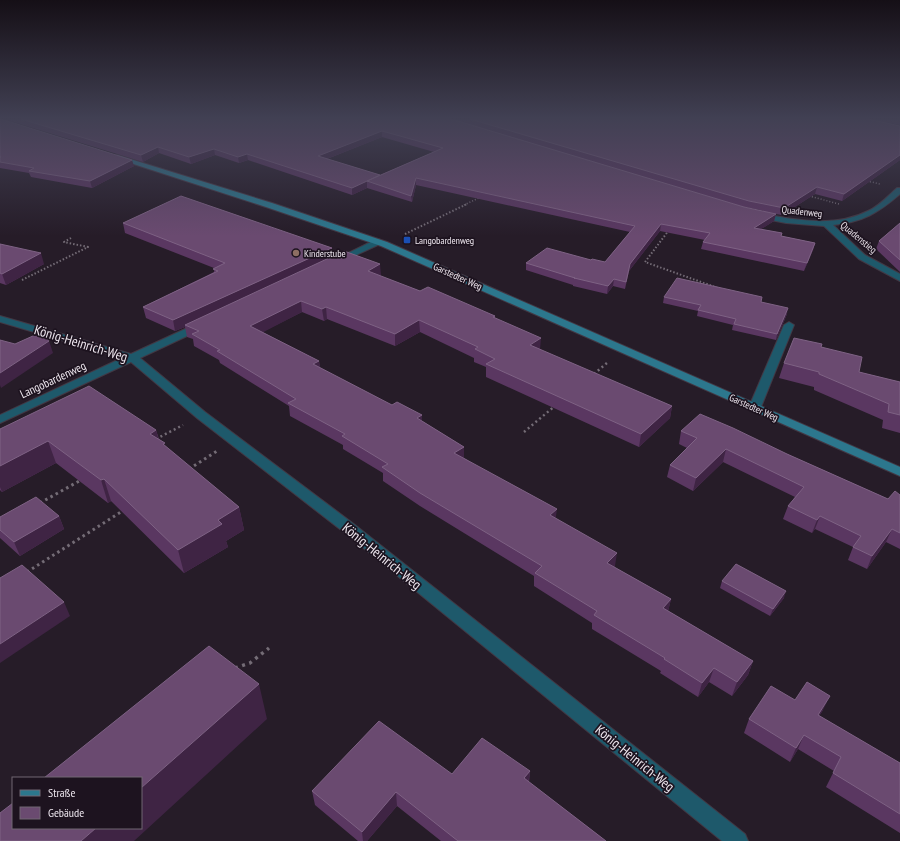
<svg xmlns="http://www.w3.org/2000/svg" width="900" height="841" font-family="'PT Sans Narrow',sans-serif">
<rect width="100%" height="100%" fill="#261c28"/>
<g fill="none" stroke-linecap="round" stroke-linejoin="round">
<defs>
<polygon id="service" points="789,322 794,325 761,407 759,409 751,409 749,407 784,325"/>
<g id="minor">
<path d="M897,188H900V194C878,213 863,222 833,225L865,255L900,274V281L859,259L824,226L786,223L756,217L755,215L759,213C793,220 835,228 868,211C879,206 888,196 897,188Z"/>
<polygon points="377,239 380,240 381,242 380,244 341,262 335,262 334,260"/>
<polygon points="0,316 131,354 196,324 204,324 205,326 204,328 140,358 205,412 355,525 745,834 748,841 722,841 345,533 197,418 131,362 0,423 0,415 122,358 0,322"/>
</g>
<polygon id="secondary" points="117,155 272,203 387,242 900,467 900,476 381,246 266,207 115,158 114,157"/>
</defs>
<use href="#service" stroke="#423844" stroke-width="2"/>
<use href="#minor" stroke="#423844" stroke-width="2"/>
<use href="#secondary" stroke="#423844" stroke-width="2"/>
<g stroke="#746c76" stroke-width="1.5" stroke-dasharray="1 2" stroke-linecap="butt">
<polyline points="867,181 880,184"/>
<polyline points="809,196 839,204"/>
<polyline points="464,205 481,197"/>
</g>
<g stroke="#746c76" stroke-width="2" stroke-dasharray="1.5 2" stroke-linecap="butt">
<polyline points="669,230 645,262 718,288"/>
<polyline points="405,234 467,204"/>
<polyline points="22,280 88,247 64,242 71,238"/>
</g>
<g stroke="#746c76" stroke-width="2.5" stroke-dasharray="2 3" stroke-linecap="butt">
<polyline points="594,374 608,362"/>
<polyline points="524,432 556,405"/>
<polyline points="156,439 183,425"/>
</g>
<g stroke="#746c76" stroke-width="3" stroke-dasharray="2.5 3.5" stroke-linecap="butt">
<polyline points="189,469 217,451"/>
<polyline points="40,503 81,480"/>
<polyline points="27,572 124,510"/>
</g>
<polyline stroke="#746c76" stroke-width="3.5" stroke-dasharray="3 4.5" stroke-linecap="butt" points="235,668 250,663 269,648"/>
<use href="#service" fill="#1e596b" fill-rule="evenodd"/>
<use href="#minor" fill="#1e596b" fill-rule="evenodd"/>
<use href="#secondary" fill="#2c778d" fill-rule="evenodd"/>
</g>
<g fill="#5a3761" fill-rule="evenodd">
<polygon points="0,119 134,166 92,188 31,177 29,173 0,168"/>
<path d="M4,119H900V125L885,122L900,126V160L842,201L815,194L782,215L776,214L774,221L761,229L782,233L781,236L815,243L813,250L804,271L701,249L703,242L705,240L660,231L629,271L625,289L613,286L607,294L573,286V285L526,270V263L591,260L605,262L630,232L416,185L412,202L367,188L352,195L248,160L239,163L215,155L191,164L159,153L143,162ZM505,135L747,208L770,212L744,207ZM382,137L434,152L380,175L327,159Z"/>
<polygon points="123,223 380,264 380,276 420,291 495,316 495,318 540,350 672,406 670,418 639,447 486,377 486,367 474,362 474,358 420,332 395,346 327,319 324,321 302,312 262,332 319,361 320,368 422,421 464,447 464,458 556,519 615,566 614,567 671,599 668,611 753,661 748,675 732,696 709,682 698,697 660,673 661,671 592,629 592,623 534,586 534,576 420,506 383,481 383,473 343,449 343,445 290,416 289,406 220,363 219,360 194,346 193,339 187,337 185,327 175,331 146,318 143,307 214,272 214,268 125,233"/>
<polygon points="900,223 900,272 876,249 879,241"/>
<polygon points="0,244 44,264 6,285 0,283"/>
<polygon points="664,297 761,302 787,314 776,340 732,330 733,325 697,316 698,311 663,303"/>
<polygon points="821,347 859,372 900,382 900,433 882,428 883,420 814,390 814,387 779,378 784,363"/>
<polygon points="0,429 156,430 159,439 166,447 239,507 244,530 226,541 228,547 184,573 111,501 108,503 56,463 2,492 0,490"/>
<polygon points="681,431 787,454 888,499 900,495 900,549 886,542 867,569 848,560 853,547 815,529 812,533 783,519 788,506 795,497 723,462 693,491 667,477 670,465 687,448 679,444"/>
<polygon points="59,516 64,529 20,556 0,538 0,517"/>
<polygon points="722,581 784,598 770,616 720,588"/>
<polygon points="795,700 823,710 819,716 900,763 900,833 826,787 834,771 798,749 790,762 744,733 749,719"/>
<polygon points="530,771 529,782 606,841 441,841 397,806 367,841 358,841 315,805 312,791 452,774"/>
</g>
<g fill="#3f2444">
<polygon points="382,131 382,137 319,162 318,156"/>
<polygon points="158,147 159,153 143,162 141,155"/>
<polygon points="214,149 215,155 191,164 189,157"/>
<polygon points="247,154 248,160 239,163 238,157"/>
<polygon points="900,155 900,160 842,201 844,194"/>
<polygon points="132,160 134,166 92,188 90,181"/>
<polygon points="380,175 367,181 367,188 352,195 352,188"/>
<polygon points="416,178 416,185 412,202 411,196"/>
<polygon points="817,187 815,194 782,215 784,208"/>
<polygon points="776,214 774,221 752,235 754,228"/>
<polygon points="661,224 660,231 629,271 625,289 630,264"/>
<polygon points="815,243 813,250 804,271 807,263"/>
<polygon points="332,248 333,258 185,325 185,327 175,331 173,320"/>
<polygon points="41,253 44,264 6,285 2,274"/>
<polygon points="380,264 381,275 369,282 368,271"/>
<polygon points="614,279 613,286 607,294 608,286"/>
<polygon points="301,301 302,312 252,338 250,326"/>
<polygon points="326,307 327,319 324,321 322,309"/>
<polygon points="788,308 787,314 776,340 777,334"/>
<polygon points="419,320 420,332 395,346 395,334"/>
<polygon points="541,338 540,350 530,345"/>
<polygon points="49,341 53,353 1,388 0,385 0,373"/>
<polygon points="319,361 321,373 313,364"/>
<polygon points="672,406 670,418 639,447 641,434"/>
<polygon points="422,415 422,428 417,418"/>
<polygon points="156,430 162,452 150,434"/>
<polygon points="48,441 56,463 2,492 0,487 0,466"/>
<polygon points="464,447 464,460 454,453"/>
<polygon points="726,449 723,462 693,491 696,478"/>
<polygon points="104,479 111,501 108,503 101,480"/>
<polygon points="239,507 244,530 226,541 228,547 184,573 178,550 218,520"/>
<polygon points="557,509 555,523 550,515"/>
<polygon points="59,516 64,529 20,556 14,542"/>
<polygon points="820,516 815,529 812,533 817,520"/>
<polygon points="892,529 886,542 867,569 872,556"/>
<polygon points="617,553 615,566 605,577 607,563"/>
<polygon points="786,591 784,598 770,616 773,609"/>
<polygon points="671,599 668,612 663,608"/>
<polygon points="64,602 70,616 0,663 0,644"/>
<polygon points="753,661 748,675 732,696 737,682"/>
<polygon points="714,668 709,682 698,697 702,683"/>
<polygon points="259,684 267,719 134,841 81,841 96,828 141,828 141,788"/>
<polygon points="830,696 823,710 811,729 818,715"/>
<polygon points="804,735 798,749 790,762 796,748"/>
<polygon points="530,771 528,784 524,778"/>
<polygon points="396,792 397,806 367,841 363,841 362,832"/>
</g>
<g fill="#6a4a70" stroke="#7e6284">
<polygon points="0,119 1,119 132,160 90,181 29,171 34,168 0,162 0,157 1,157 0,157"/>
<polygon points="21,119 451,119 744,207 776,214 754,228 782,233 781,236 815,243 807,263 703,242 710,233 661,224 630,264 626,282 614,279 608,286 574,278 575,278 526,263 547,248 591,260 592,259 605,262 635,226 416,178 411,196 367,181 443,148 382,131 318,156 380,175 352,188 247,154 238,157 214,149 189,157 158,147 141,155"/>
<polygon points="470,119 868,119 900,126 900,155 844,194 817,187 784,208 749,201"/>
<polygon points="181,196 332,248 173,320 143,307 218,271 213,269 225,263 123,223"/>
<polygon points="900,223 900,260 879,241"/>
<polygon points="0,244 41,253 2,274 0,273"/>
<polygon points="344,251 380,264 368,271 420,291 428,287 495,316 493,317 541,338 530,345 672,406 641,434 486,364 495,359 475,349 478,347 419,320 395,334 326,307 322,309 301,301 250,326 319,361 313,364 392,405 397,402 422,415 417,418 464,447 454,453 557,509 550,515 617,553 607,563 671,599 663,608 753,661 737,682 714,668 702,683 664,659 665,658 594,615 597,611 535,573 542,566 420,493 382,467 388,464 342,436 345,434 288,403 296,399 217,351 220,350 192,334 199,331 185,325"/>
<polygon points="677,278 762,297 761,302 788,308 777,334 734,324 736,319 698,310 701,305 664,297"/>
<polygon points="44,331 49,341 0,373 0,340 15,344"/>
<polygon points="794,338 822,344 821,347 862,357 859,372 900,382 900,415 888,412 889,404 819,374 819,372 784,363"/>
<polygon points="89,386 156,430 150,434 165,443 163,444 239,507 218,520 222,524 178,550 104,479 101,480 48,441 0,466 0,429"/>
<polygon points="700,414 733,428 787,454 888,499 895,491 900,495 900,533 892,529 872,556 853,547 861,536 820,516 817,520 788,506 804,487 726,449 696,478 670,465 697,438 681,431"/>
<polygon points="36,497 59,516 14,542 0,530 0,517"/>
<polygon points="736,564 786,591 773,609 722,581"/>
<polygon points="22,565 64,602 0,644 0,578"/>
<polygon points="209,646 259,684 141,788 141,778 44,778"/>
<polygon points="807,682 830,696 818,715 900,763 900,814 833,773 841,757 804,735 796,748 749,719 771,686 795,700"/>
<polygon points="379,721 452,774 482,738 530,771 524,778 606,841 458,841 396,792 362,832 312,791"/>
<polygon points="13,803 13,828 96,828 81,841 0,841 0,813"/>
</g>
<linearGradient id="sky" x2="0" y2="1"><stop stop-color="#150f16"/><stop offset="0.5" stop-color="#414053"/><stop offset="1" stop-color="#414053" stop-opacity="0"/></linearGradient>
<rect width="900" height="236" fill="url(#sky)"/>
<rect fill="#1a4fb4" stroke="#1d131f" stroke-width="1.5" x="403" y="236" width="8" height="8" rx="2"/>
<circle fill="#8d6e63" stroke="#1d131f" stroke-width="1.5" cx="296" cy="253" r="4"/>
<g text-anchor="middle" stroke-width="3.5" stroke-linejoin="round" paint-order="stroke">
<g font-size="10" fill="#ede6ee" stroke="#1d131f">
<text transform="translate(802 211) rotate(6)" y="4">Quadenweg</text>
<text transform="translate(859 237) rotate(40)" y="4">Quadenstieg</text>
<text transform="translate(458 276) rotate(24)" y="4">Garstedter Weg</text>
<text transform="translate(754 407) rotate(24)" y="4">Garstedter Weg</text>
</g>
<g font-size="10" fill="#ede6ee" stroke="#1d131f" text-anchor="start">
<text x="415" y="244">Langobardenweg</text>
<text x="304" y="257">Kinderstube</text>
</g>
<g font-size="12" fill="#ede6ee" stroke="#1d131f">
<text transform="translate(53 380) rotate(-25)" y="4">Langobardenweg</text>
</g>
<g font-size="14" fill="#ede6ee" stroke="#1d131f">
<text transform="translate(81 343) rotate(17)" y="5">König-Heinrich-Weg</text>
<text transform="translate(382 556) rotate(39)" y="5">König-Heinrich-Weg</text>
<text transform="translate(635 758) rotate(39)" y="5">König-Heinrich-Weg</text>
</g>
</g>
<rect x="12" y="777" width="130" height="52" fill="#1d131f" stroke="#706772"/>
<rect x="20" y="790" width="20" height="6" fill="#2c778d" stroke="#706772"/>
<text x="48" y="797" font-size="12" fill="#ede6ee">Straße</text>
<rect x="20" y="807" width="20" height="12" fill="#6a4a70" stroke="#706772"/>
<text x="48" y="817" font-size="12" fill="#ede6ee">Gebäude</text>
</svg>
